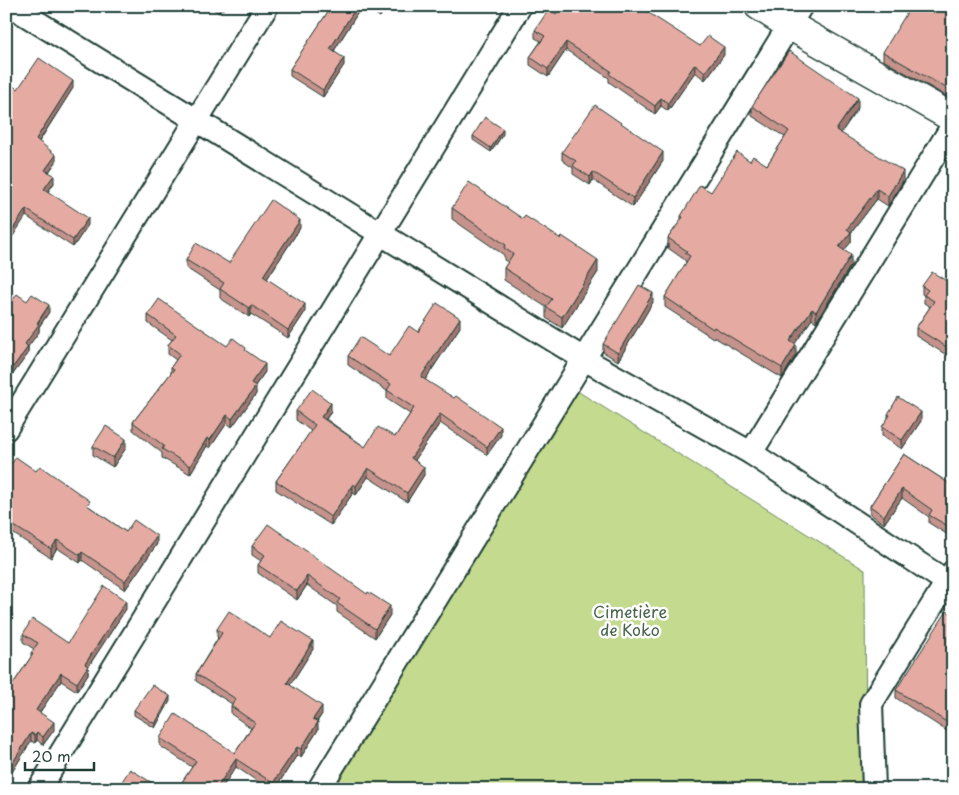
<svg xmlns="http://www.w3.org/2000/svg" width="959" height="795" font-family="'Playpen Sans',sans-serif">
<rect width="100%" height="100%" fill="#fff"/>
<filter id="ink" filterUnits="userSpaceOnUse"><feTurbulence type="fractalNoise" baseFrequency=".02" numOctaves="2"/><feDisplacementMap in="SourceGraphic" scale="10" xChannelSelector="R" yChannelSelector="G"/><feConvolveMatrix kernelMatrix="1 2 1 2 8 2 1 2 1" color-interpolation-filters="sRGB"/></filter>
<g filter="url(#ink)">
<polygon fill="#c3da8f" stroke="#718c62" points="574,389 865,570 866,789 334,789"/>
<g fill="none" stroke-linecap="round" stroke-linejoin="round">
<defs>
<g id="street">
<polyline points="11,6 584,359 751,453 953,586"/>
<polyline points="6,429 267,6"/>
<polyline points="751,453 953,125"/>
<polyline points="39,789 520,6"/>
<polyline points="319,789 801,6"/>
<polyline points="874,789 871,704 953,572"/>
</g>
<polyline id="secondary" points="759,6 789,25 953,118"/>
</defs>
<use href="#street" stroke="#1f3d34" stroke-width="26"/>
<use href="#secondary" stroke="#1f3d34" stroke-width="31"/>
<use href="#street" stroke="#fff" stroke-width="22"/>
<use href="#secondary" stroke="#fff" stroke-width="28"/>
</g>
<g fill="#c5938c" stroke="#1f3d34">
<polygon points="108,6 120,6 117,12"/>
<polygon points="209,6 225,6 223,10 221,9 219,13"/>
<polygon points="319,6 362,6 334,51 344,65 323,97 290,76 290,69 328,12"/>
<polygon points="363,6 387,6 380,17"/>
<polygon points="953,6 953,100 883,60 883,52"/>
<polygon points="556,14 700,46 724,55 705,80 695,72 668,111 661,106 655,114 609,82 609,78 566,50 548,77 530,65 530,57 541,41 535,38 535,30"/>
<polygon points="73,88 39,142 56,162 49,172 54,183 48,192 88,225 73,247 26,216 18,89"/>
<polygon points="752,106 858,108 841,133 903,181 888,206 877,199 851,233 851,242 844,250 851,265 816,322 812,319 794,344 796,355 782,378 714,337 713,338 665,307 665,297 686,263 685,260 668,248 668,238 681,220 681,216 750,161 767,165 785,137 752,116"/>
<polygon points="503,134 491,152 473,140 473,136"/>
<polygon points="562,152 663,161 633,207 593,180 590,185 573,174 573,168 562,160"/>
<polygon points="452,208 598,272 562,328 546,318 546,307 504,280 504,268 508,262 504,260 504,255 452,219"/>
<polygon points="300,228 267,279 305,312 288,338 251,314 249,317 220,298 220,290 186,268 186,260 229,263"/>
<polygon points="953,285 953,359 916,336 916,328 930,307 924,303 924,296 922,294 922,286"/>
<polygon points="653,302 618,361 603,352 603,344"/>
<polygon points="6,309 49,312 39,327 39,332 28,346 28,354 13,374 6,370"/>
<polygon points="148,315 227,346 246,351 265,372 255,386 256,394 232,427 227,423 210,448 207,446 190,474 162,458 162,453 133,430 133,422 171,373 171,367 176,360 168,354 168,345 172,340 148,323"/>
<polygon points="460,327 425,380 501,435 487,455 440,423 415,460 424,475 407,502 368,477 356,495 353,493 331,525 276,490 276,481 311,431 296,420 296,411 331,412 326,419 365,447 395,437 410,414 387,399 387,391 348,365 348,356 389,356 418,332"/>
<polygon points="888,414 921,421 902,449 882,436 882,427 888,419"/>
<polygon points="93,446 126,448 113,467 93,455"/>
<polygon points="904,454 953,486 953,538 929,523 929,517 902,498 884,524 870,514 870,506"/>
<polygon points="6,472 90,507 126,532 157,544 125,590 82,560 80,563 57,548 51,558 6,529"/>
<polygon points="252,546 390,615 375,638 337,612 337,606 307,585 297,600 258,573 258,565 261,561 252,555"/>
<polygon points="126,609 88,667 88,674 77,691 61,681 40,712 54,730 43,745 37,740 35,743 31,741 9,777 6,775 6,689 9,690 31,657 31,653 34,649 23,642 23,634 68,643"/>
<polygon points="953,615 953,735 896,698 896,690"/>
<polygon points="217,629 270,638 313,649 290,685 322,714 317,722 318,730 301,757 297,755 275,789 269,789 236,767 221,789 182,789 182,782 192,767 160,746 160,738 235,753 251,728 231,714 231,706 232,704 196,681 196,674 218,638 217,637"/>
<polygon points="170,701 155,728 134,715 134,710"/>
</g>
<g fill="#a07872" stroke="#1f3d34">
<polygon points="117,6 120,6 117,12"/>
<polygon points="219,6 221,6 221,9 219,13"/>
<polygon points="357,6 362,6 330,57 330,49"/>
<polygon points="382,6 387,6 380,17 380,10"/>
<polygon points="566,42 566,50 548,77 548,69"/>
<polygon points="724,47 724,55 705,80 705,72"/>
<polygon points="344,58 344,65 323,97 323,90"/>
<polygon points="695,64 695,72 668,111 668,103"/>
<polygon points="73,81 73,88 36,146 36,139"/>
<polygon points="661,98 661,106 655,114 655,106"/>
<polygon points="858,98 858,108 836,140 836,130"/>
<polygon points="503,129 503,134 491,152 491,148"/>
<polygon points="663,152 663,161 633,207 633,198"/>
<polygon points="56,155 56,162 45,177 45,170"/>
<polygon points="903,171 903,181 888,206 888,196"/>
<polygon points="593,172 593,180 590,185 590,177"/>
<polygon points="54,175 54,183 44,197 44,189"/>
<polygon points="877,189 877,199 851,233 851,242 839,257 839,247 847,229"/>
<polygon points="26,209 26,216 6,247 6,240"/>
<polygon points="88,218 88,225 73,247 73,240"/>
<polygon points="300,220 300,228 263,285 263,276"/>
<polygon points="851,255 851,265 816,322 816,312"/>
<polygon points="598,260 598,272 562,328 562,317"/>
<polygon points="653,293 653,302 618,361 618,353"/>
<polygon points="305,304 305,312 288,338 288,330"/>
<polygon points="49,305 49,312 39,327 39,332 25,351 25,344"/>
<polygon points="251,305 251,314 249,317 249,308"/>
<polygon points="812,309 812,319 790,351 790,341"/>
<polygon points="460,318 460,327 421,386 421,377"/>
<polygon points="796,345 796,355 782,378 782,368"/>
<polygon points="28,347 28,354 13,374 13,367"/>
<polygon points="265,364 265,372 251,391 251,383"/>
<polygon points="256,386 256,394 232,427 232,419"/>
<polygon points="331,403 331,412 321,425 321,417"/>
<polygon points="921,412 921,421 902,449 902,440"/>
<polygon points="440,414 440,423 411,466 411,458"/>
<polygon points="227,415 227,423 210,448 210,440"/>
<polygon points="501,427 501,435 487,455 487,447"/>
<polygon points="207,438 207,446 190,474 190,466"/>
<polygon points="126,439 126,448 113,467 113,458"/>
<polygon points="424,467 424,475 407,502 407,493"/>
<polygon points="368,468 368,477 356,495 356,486"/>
<polygon points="353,484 353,493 331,525 331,517"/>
<polygon points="902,489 902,498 884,524 884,516"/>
<polygon points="157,536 157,544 125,590 125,581"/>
<polygon points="57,540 57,548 51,558 51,549"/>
<polygon points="82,552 82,560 80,563 80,555"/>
<polygon points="307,576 307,585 297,600 297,591"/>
<polygon points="126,601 126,609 88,667 88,674 77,691 77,683 85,664"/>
<polygon points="390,606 390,615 375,638 375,629"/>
<polygon points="12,614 12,622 6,630 6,622"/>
<polygon points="313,641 313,649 287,690 287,683"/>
<polygon points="61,673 61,681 36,718 36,710"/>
<polygon points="170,696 170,701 155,728 155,724"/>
<polygon points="322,706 322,714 313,727 313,719"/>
<polygon points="54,722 54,730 43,745 43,737"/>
<polygon points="318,722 318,730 301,757 301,749"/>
<polygon points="37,732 37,740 35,743 35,735"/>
<polygon points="31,733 31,741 9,777 9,769"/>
<polygon points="297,747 297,755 275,789 273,789 273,783"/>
<polygon points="236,759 236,767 221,789 216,789"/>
</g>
<g fill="#e5aba3" stroke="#1f3d34">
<polygon points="330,6 357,6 330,49 344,58 323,90 290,69 331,7"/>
<polygon points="374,6 382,6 380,10"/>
<polygon points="561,6 638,6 700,46 708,36 724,47 705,72 695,64 668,103 661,98 655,106 609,74 611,71 566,42 548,69 530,57 545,36 535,30 549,9 556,14"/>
<polygon points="911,6 953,6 953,92 883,52"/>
<polygon points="789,51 858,98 836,130 903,171 888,196 877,189 847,229 851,232 839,247 851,255 816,312 812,309 790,341 796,345 782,368 714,327 713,329 665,297 690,256 685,253 687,251 668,238 683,217 681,216 700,185 711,192 737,152 750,161 753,156 767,165 789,131 752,106"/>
<polygon points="39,58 73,81 36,139 56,155 45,170 54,175 44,189 88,218 73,240 26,209 6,240 6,82 18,89"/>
<polygon points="595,105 663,152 633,198 593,172 590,177 573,166 576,161 562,152"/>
<polygon points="485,117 503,129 491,148 473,136"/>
<polygon points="469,182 523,219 525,216 561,239 562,236 598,260 562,317 546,307 552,299 504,268 513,254 504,248 506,245 452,208"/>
<polygon points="271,200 300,220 263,276 305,304 288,330 251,305 249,308 220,289 224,283 186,260 196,243 229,263"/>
<polygon points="932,272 953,285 953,351 916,328 934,301 924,295 928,290 922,286"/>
<polygon points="639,285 653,293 618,353 603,344"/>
<polygon points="17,294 27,301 32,294 49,305 37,323 39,324 25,344 28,347 13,367 6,362 6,309"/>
<polygon points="159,299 227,346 233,338 246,348 245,350 265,364 251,383 256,386 232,419 227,415 210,440 207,438 190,466 162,449 164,446 133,422 174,369 171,367 180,354 168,345 176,335 148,315"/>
<polygon points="437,303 460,318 421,377 454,398 456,396 501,427 487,447 440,414 411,458 424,467 407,493 368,468 356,486 353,484 331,517 276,481 315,425 296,411 312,389 331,403 321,417 365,447 378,427 395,437 414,408 387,390 391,384 348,356 360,337 389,356 409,326 418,332"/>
<polygon points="898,397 921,412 902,440 882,427 890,415 888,414"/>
<polygon points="106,426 126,439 113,458 93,446"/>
<polygon points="904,454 953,486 953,529 929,515 932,510 902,489 884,516 870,506"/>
<polygon points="16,457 36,471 40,466 90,501 87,505 126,532 134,520 157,536 125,581 82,552 80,555 57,540 51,549 6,521 6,472"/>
<polygon points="268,524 367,594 368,592 390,606 375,629 337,603 340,599 307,576 297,591 258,565 265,555 252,546"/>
<polygon points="104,586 126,601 85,664 88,666 77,683 61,673 36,710 54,722 43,737 37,732 35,735 31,733 9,769 6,767 6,689 9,690 33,654 31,653 38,643 23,634 32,619 68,643"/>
<polygon points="6,610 12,614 6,622"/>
<polygon points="229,611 270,638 281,621 313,641 287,683 322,706 313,719 318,722 301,749 297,747 273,783 236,759 216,789 191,789 182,782 196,761 160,738 175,714 235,753 255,723 231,706 236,699 196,674 222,633 217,629"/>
<polygon points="947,611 953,615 953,726 896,690"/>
<polygon points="152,685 170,696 155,724 134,710"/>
<polygon points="130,769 160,788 160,789 117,789"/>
</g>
</g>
<g text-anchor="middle" stroke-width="5" stroke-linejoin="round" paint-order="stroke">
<g font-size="16" fill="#48644b" stroke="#fff">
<text x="630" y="618">Cimetière<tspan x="630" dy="18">de Koko</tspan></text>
</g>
</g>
<rect width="959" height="795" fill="none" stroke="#fff" stroke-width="25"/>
<rect x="12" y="12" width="934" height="770" fill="none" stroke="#1f3d34" stroke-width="2" filter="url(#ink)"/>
<path d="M25 762v8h69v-8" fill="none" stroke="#1f3d34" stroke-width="2.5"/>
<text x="32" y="762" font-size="15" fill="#1f3d34" stroke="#ffffff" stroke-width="4" paint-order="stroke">20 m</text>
</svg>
